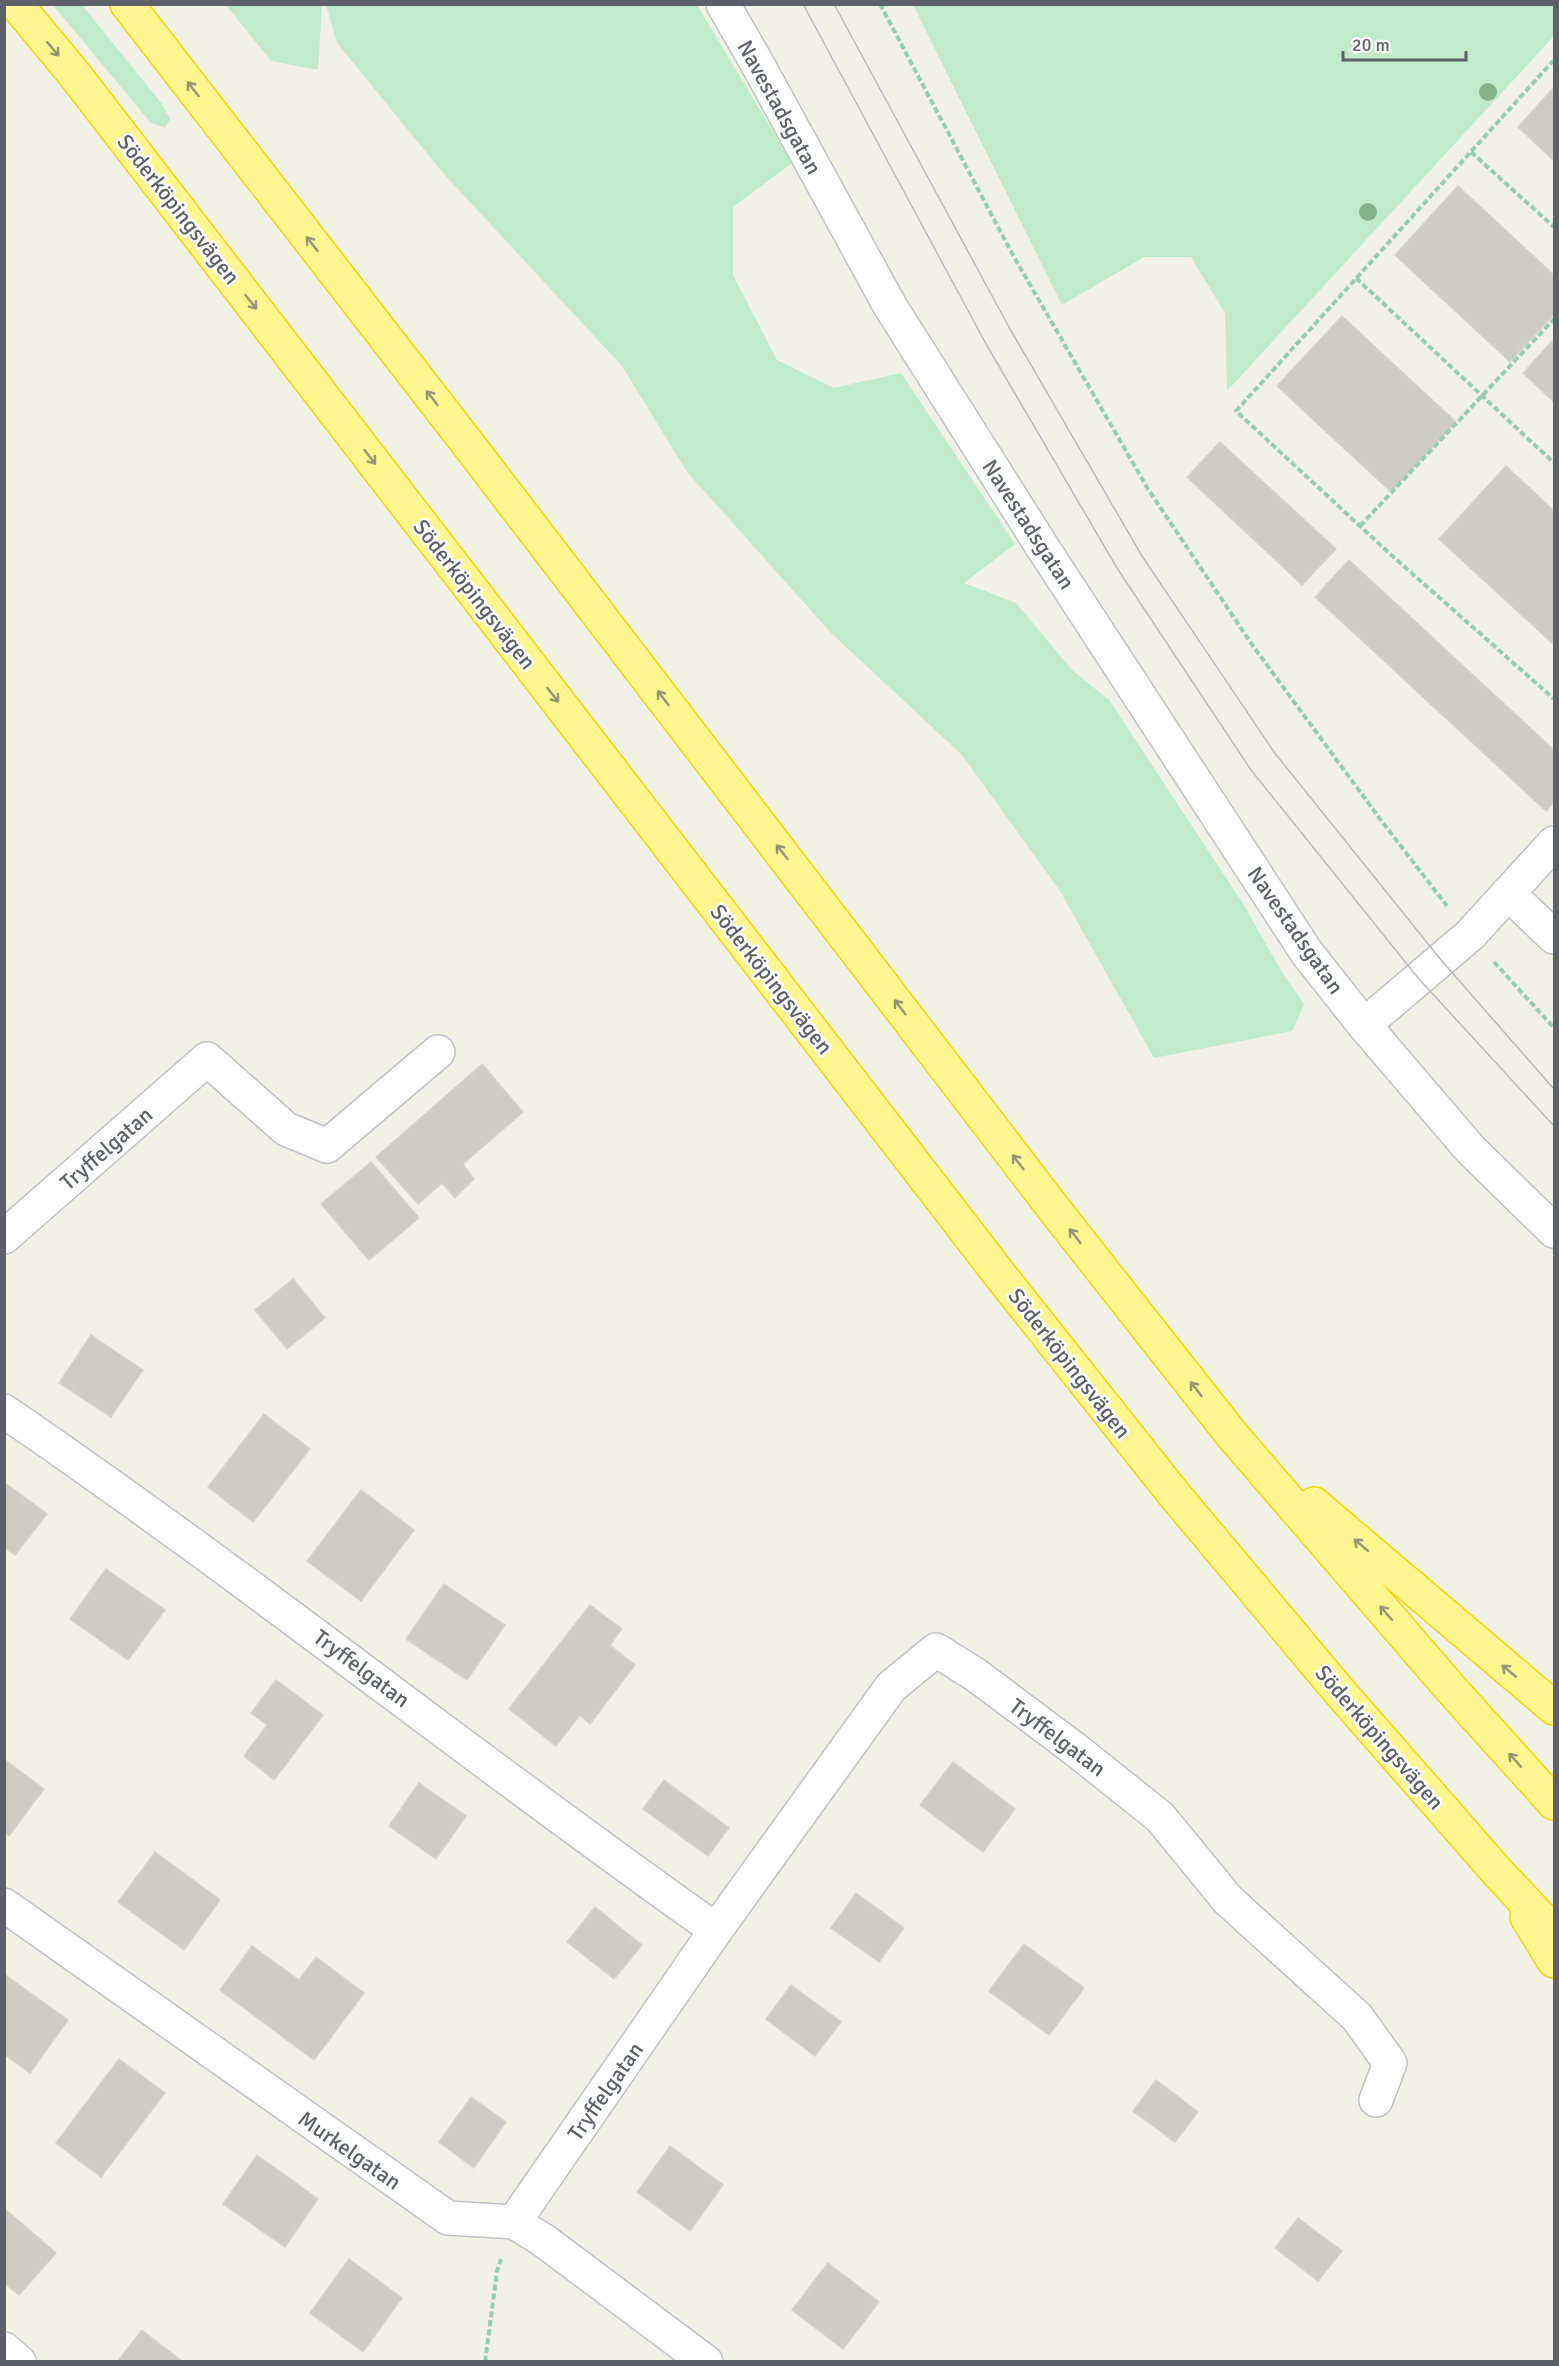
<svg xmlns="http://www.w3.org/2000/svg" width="1559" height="2366" font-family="Signika,sans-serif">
<rect width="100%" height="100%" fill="#f1f1e6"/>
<g fill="#c0ebc8">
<polygon points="53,5 82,5 162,104 170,119 165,128 150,122"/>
<polygon points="226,5 322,5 318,70 271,61"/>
<polygon points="326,5 697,5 792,163 733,207 733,275 777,360 834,388 901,373 1015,544 964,583 1016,603 1072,670 1109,700 1242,902 1283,974 1304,1004 1292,1031 1154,1058 1060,891 962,755 832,634 687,472 622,366 443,173 337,43"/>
<polygon points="913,5 1554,5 1554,36 1227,391 1225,313 1191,257 1144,257 1062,305"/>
</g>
<g fill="#cecdc4" stroke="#d7d4c3" stroke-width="1.5">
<polygon points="1554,87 1554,161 1518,127"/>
<polygon points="1458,186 1554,275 1554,314 1510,362 1395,255"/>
<polygon points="1342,316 1456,422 1391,492 1277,386"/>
<polygon points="1554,339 1554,402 1523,373"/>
<polygon points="1220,442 1336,549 1302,585 1187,477"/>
<polygon points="1506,466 1554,511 1554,645 1439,539"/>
<polygon points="1349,560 1554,750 1554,802 1546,811 1315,597"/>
<polygon points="482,1064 523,1112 463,1164 474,1179 455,1198 442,1183 418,1204 376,1157"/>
<polygon points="371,1162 419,1218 369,1260 321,1204"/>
<polygon points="293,1279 325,1318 287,1349 255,1310"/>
<polygon points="91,1335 143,1370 111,1417 59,1383"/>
<polygon points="264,1414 310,1449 253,1522 208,1487"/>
<polygon points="4,1482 47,1514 15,1555 4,1547"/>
<polygon points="361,1490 414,1530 361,1601 307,1561"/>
<polygon points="106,1569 165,1610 128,1660 70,1619"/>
<polygon points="444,1584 505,1625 467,1680 406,1639"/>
<polygon points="590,1605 622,1629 610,1645 635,1665 590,1724 580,1715 556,1746 509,1709"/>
<polygon points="276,1680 323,1715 274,1780 244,1756 267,1725 251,1713"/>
<polygon points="4,1759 44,1789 9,1836 4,1832"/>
<polygon points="953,1762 1015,1809 983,1852 920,1805"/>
<polygon points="664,1780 729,1828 708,1856 643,1809"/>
<polygon points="419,1783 466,1816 436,1859 389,1826"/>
<polygon points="155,1852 220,1900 184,1950 118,1902"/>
<polygon points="856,1893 904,1928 879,1962 831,1928"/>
<polygon points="595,1907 642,1945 614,1979 567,1942"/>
<polygon points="1024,1944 1084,1988 1049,2035 989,1991"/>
<polygon points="252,1946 299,1980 316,1957 364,1993 314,2060 220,1990"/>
<polygon points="4,1974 68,2020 30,2073 4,2054"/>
<polygon points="791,1985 841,2022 815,2056 766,2019"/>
<polygon points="119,2059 165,2093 101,2177 56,2143"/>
<polygon points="1156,2080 1198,2112 1175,2142 1133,2111"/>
<polygon points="471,2097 506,2122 474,2168 439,2142"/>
<polygon points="670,2146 723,2185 690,2231 637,2192"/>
<polygon points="257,2155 318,2199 285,2247 223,2204"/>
<polygon points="4,2208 56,2253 19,2295 4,2283"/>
<polygon points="1298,2218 1342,2251 1318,2281 1275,2248"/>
<polygon points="349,2259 402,2298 363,2352 310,2313"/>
<polygon points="828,2263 879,2302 843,2349 792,2310"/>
<polygon points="142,2330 183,2362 117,2362"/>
</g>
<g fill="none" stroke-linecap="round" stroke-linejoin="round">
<defs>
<g id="minor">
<polyline points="723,4 758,65 890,306 1043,548 1307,953 1364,1025 1471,1150 1554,1231"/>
<polyline points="1508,893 1554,937"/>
<polyline points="1364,1025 1470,935 1554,843"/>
<polyline points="4,1237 207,1059 286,1129 327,1146 438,1052"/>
<path d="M4,1411C247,1577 476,1761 716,1930L891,1687L936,1650L976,1675L1076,1750L1160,1817L1228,1900L1357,2017L1390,2063L1376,2100"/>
<polyline points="4,1905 448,2218 514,2222 543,2240 706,2362"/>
<polyline points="514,2222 716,1930"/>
<polyline points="4,2349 19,2362"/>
</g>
<g id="highway">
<polyline points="16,4 75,75 1000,1275 1173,1493 1339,1691 1500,1875 1554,1932"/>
<polyline points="127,4 468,444 1054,1209 1232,1435 1452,1690 1554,1803"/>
<polyline points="1314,1504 1554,1708"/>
<polyline points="1527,1917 1554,1961"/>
</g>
</defs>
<use href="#minor" stroke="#bfc1c8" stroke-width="36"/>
<use href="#highway" stroke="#f7d500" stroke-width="36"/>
<g stroke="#98ccb0" stroke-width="4" stroke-dasharray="6 3" stroke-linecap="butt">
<polyline points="880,4 1014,257 1148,489 1253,646 1380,819 1447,906"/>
<polyline points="1554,60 1236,411 1389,553 1554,699"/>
<polyline points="1471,152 1554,227"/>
<polyline points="1356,278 1554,463"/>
<polyline points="1360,526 1554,319"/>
<polyline points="1494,962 1554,1028"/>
<polyline points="485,2362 497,2271 501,2259"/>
</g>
<use href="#minor" stroke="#fff" stroke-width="33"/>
<use href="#highway" stroke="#fff68f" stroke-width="33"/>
<g stroke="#b9b9bb" stroke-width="1.5">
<polyline points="803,4 986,344 1117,568 1251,770 1419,979 1554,1126"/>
<polyline points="834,4 1010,329 1142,556 1274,752 1441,960 1554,1089"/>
</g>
</g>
<g fill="#84b38a">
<circle cx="1488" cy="92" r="9"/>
<circle cx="1368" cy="212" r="9"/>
</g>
<defs><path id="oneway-shaft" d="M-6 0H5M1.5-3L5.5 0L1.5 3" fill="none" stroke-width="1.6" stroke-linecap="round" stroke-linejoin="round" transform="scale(1.5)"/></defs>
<g stroke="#969476">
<use href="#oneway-shaft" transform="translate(53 49) rotate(50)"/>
<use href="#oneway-shaft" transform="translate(193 89) rotate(-128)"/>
<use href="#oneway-shaft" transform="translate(312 244) rotate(-128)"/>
<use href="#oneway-shaft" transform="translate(251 302) rotate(52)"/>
<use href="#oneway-shaft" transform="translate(432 398) rotate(-128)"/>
<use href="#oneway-shaft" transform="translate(370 457) rotate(52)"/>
<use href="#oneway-shaft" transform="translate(553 695) rotate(52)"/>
<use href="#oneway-shaft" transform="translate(663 698) rotate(-128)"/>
<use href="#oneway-shaft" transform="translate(782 852) rotate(-128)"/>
<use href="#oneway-shaft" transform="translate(900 1007) rotate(-127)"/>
<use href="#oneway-shaft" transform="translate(1018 1162) rotate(-127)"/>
<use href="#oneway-shaft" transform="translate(1075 1236) rotate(-128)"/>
<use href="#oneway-shaft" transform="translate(1196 1389) rotate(-128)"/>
<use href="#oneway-shaft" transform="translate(1361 1545) rotate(-140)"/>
<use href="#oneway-shaft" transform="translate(1386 1613) rotate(-131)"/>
<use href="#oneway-shaft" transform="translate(1509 1671) rotate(-140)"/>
<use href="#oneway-shaft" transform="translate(1515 1760) rotate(-132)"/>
</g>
<g text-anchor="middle" stroke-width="5" stroke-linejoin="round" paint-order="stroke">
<g font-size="22" fill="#5d6068" stroke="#fff">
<text transform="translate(780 107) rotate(61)" y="8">Navestadsgatan</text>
<text transform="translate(179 209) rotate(52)" y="8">Söderköpingsvägen</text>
<text transform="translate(1029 524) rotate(57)" y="8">Navestadsgatan</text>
<text transform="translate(475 594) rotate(52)" y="8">Söderköpingsvägen</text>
<text transform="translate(1296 930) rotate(55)" y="8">Navestadsgatan</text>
<text transform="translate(772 979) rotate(52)" y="8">Söderköpingsvägen</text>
<text transform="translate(106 1148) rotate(-41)" y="8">Tryffelgatan</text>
<text transform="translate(1070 1363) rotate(52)" y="8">Söderköpingsvägen</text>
<text transform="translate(362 1668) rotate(37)" y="8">Tryffelgatan</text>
<text transform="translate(1058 1737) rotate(37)" y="8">Tryffelgatan</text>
<text transform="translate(1380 1737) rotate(49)" y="8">Söderköpingsvägen</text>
<text transform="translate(605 2091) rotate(-55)" y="8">Tryffelgatan</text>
<text transform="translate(350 2150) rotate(35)" y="8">Murkelgatan</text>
</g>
</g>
<rect width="1559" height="2366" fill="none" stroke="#5d6068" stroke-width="12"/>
<path d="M1343 51v9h123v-9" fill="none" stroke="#5d6068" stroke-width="3"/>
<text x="1352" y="51" font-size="18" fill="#5d6068" stroke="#ffffff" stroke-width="4.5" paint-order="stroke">20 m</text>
</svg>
